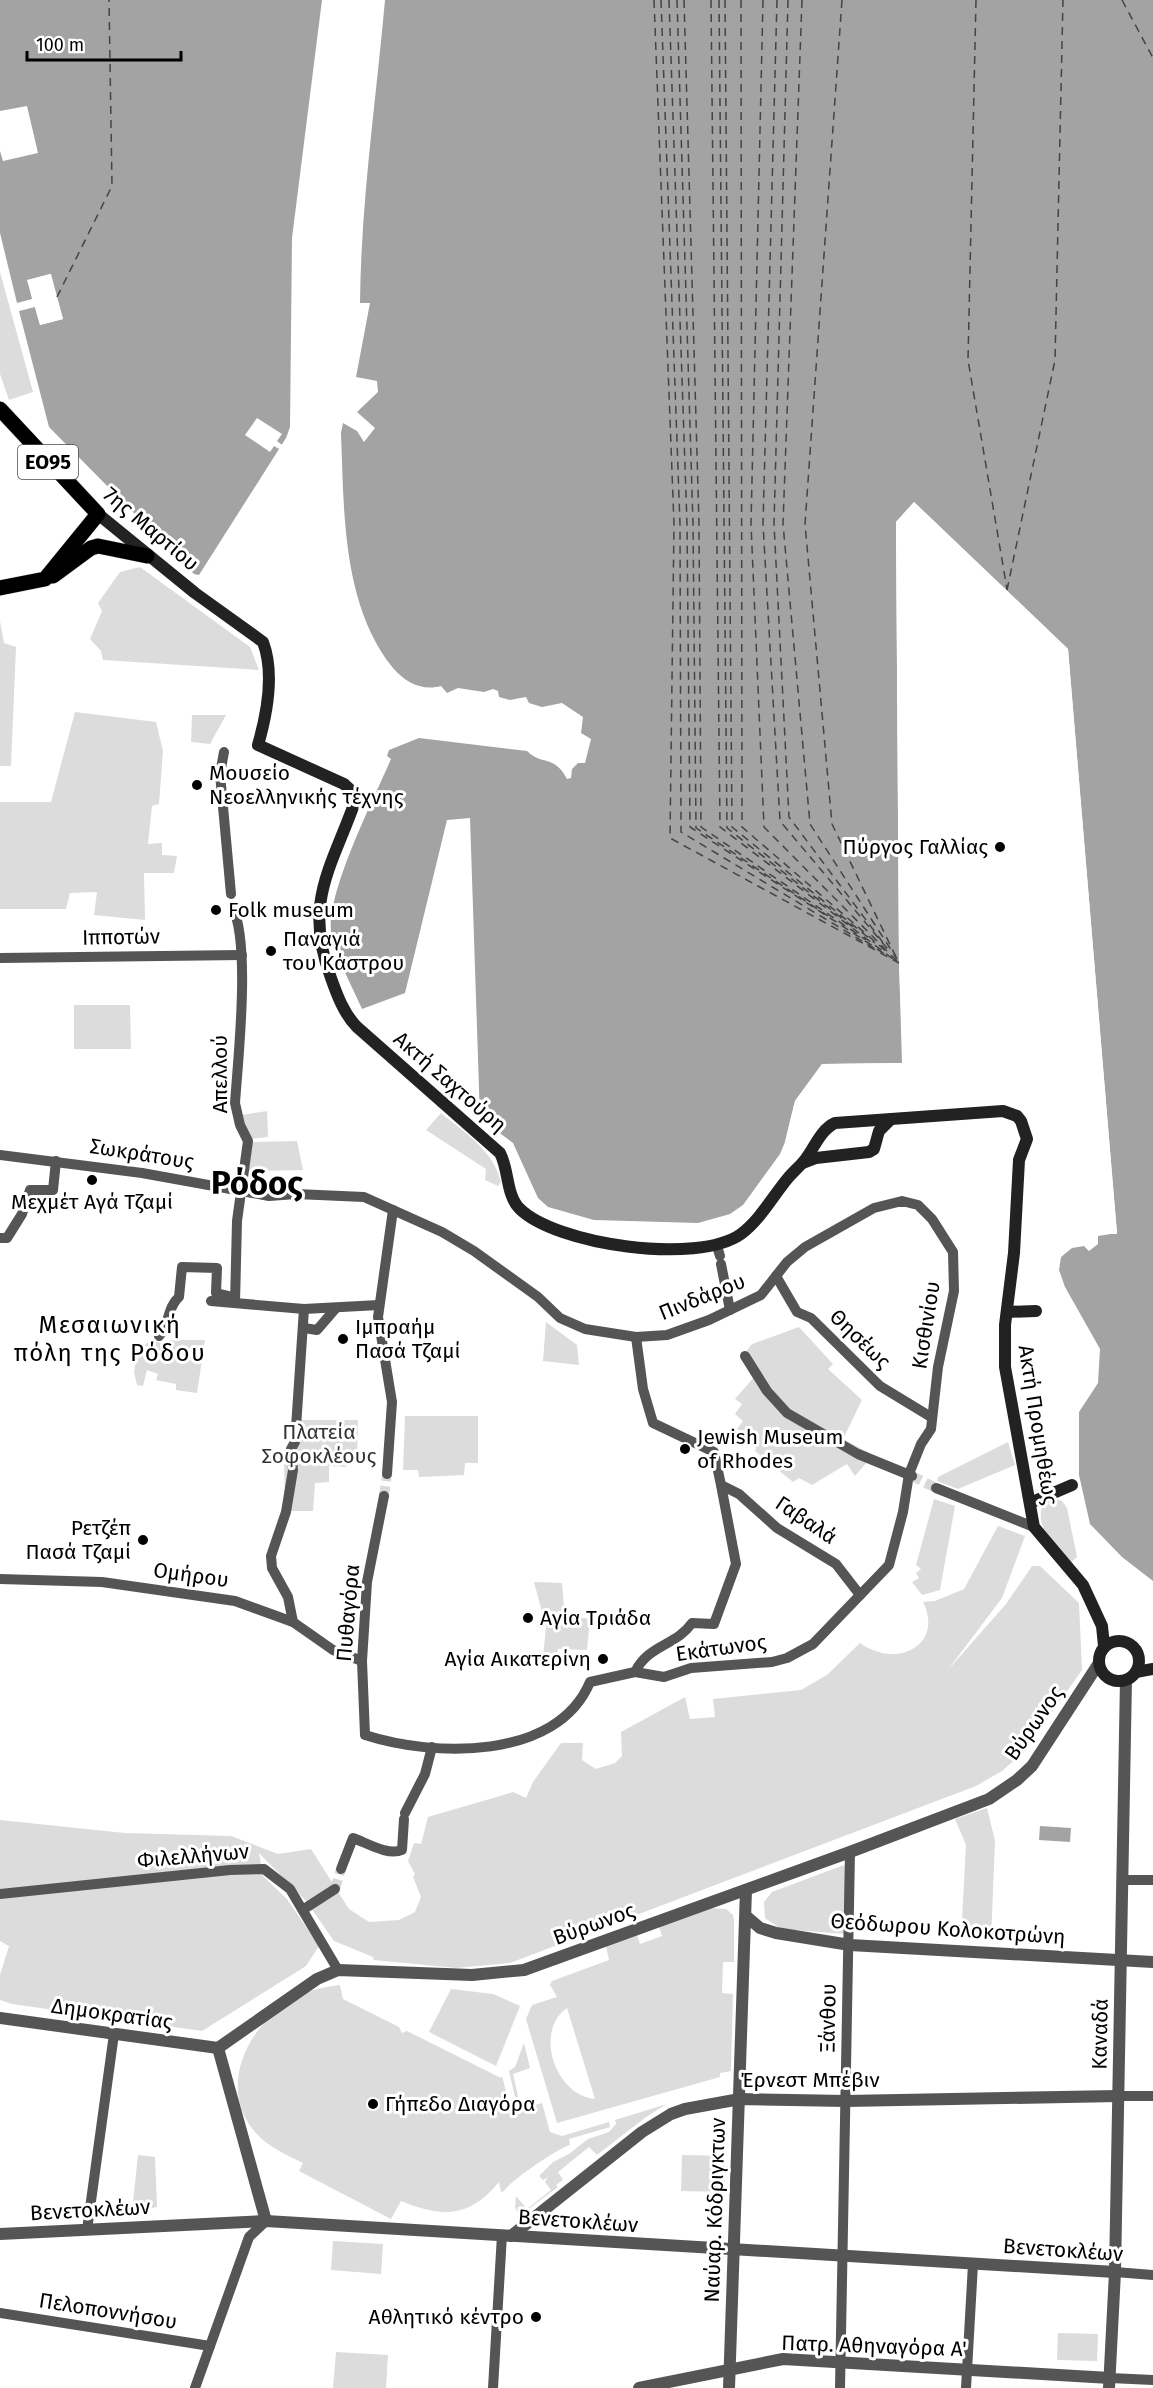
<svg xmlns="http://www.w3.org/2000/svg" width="1153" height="2388" font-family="'Fira Sans',sans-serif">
<rect width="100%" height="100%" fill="#fff"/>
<g fill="#dcdcdc" fill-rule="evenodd">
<polygon points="0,272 33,392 9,400 0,374"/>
<polygon points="140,567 250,647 259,670 103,660 101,651 90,639 102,611 98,603 120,572"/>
<polygon points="0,621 4,643 16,647 11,766 0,766"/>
<polygon points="75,712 156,722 163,751 159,804 152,806 148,844 162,843 162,855 177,856 174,873 144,873 145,920 94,915 97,892 70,893 66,909 0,909 0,802 51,802"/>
<polygon points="192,715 226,715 210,744 191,742"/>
<polygon points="74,1005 130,1005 131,1049 74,1049"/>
<polygon points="267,1111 268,1137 249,1139 241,1115"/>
<path d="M441,1113C465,1133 493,1150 501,1182L498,1186L485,1180L486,1169L426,1130Z"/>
<polygon points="297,1141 303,1170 249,1171 252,1142"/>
<polygon points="546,1322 577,1345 579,1365 543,1361"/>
<polygon points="799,1327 833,1364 828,1369 862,1400 843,1439 873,1455 855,1476 847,1464 812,1485 799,1478 793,1482 755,1451 756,1448 737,1429 743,1421 735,1414 742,1404 735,1399 755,1376 742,1356 752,1344"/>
<polygon points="151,1340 166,1345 169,1340 205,1340 197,1393 176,1390 176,1384 156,1380 158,1374 147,1370 143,1386 137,1385 134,1372 138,1350"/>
<polygon points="405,1416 478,1416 478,1463 465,1463 464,1475 419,1477 418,1470 403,1470"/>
<polygon points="299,1420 358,1420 357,1461 348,1461 346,1467 329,1466 329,1482 315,1483 313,1511 285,1511 284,1461 297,1434"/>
<polygon points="1008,1442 1015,1465 958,1489 937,1481 938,1477"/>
<polygon points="934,1499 955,1506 940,1590 922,1595 912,1582 919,1578 916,1573 921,1569 916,1565"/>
<path d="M1055,1499L1062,1501L1067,1508L1077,1557L1071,1562C1057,1546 1035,1530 1042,1506Z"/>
<path d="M998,1526L1025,1536L1002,1598L947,1671L1006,1604L1032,1566H1040L1079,1603L1082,1670L1023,1753L1002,1771L976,1786L510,1963L456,1968L374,1960L373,1957L334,1941L306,1901L259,1853L263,1876L287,1899L319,1946L306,1966L202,2031L12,2004L0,2000V1975L9,1946L0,1941V1820L125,1833L231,1836L278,1854L311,1849L349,1909L369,1922L399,1920L415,1912L421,1897L413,1877L415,1874L408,1861L414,1843L421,1844L428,1817L513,1792L526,1798L533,1782L561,1743H583L582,1760L596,1769L615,1763L622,1756L621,1732L685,1697L690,1719L715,1717L713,1699L801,1690L827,1675L860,1643C898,1670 944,1644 923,1602L935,1601L964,1589Z"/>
<polygon points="534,1582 562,1583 564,1607 567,1615 590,1619 587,1650 558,1649 556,1666 542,1668 546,1627"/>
<polygon points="987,1808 995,1841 991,1940 961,1938 966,1845 955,1819"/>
<polygon points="844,1865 848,1874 846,1934 781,1929 765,1918 764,1902 772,1892"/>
<path d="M710,1908L726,1909L733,1915L734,1921V1962H723L722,1993L733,1994L731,2071L720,2073V2077L557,2123L526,2019L532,2005L557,1997L550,1985L552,1981L609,1960L606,1946L637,1935L640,1944L662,1936L659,1927ZM567,2008L595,2099C556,2096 533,2032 567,2008Z"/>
<path d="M340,1985L343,1999L399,2027L402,2033L407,2031L501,2078L502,2076L509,2103L516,2101L509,2071L515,2067L524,2043L530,2068L513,2074L521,2109L542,2103L550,2132L562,2136L609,2122L610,2127L569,2139L570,2145C558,2148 510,2181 504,2191L501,2192L499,2182C469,2218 443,2218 401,2201L391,2219L299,2171L303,2163C287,2155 268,2147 256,2133C214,2086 251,2019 300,1995C312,1989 326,1987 340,1985Z"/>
<polygon points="451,1989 493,1994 520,2006 496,2066 429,2032"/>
<polygon points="667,2104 646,2117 597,2155 589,2147 558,2172 563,2180 556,2185 558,2187 519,2216 515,2207 516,2196 527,2209 551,2190 545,2182 548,2177 543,2180 539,2176 553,2162 569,2154 588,2139 609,2132 616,2124 615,2120"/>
<polygon points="138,2155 155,2157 157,2207 132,2212"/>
<polygon points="682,2155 725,2156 725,2192 681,2191"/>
<polygon points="333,2241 383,2244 381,2274 331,2270"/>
<polygon points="1058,2333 1098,2334 1097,2361 1057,2360"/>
<polygon points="336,2352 388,2355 386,2388 333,2388"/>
</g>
<g fill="#a3a3a3">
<polygon points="0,0 322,0 292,238 290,427 286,438 199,575 194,574 49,427 19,311 35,307 40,325 63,319 50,274 28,280 32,299 17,303 0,233 0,151 3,161 38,153 27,106 0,111"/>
<path d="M385,0H1153V1581L1122,1557L1090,1524L1079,1475V1412L1098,1383L1100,1349L1065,1287L1059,1270L1061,1257L1072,1248L1084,1246L1089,1251L1098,1244V1236L1117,1233L1068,649L914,502L896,522L899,963L903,1063L822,1064L795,1101L785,1142L780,1154L743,1205L730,1214L698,1223L594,1220L548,1207L538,1198L513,1143L480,1118L470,818L447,820L405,993L362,1009C352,986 338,961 332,937C322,900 375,797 391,759L387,756L389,750L419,738L527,751C542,766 554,754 567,779L571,778L572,769L578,763H585L591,739L581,733L583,717L562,703L542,707L529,703L526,697L510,700L499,697L498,691L493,689L484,692L458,688L447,693L441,686C422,691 406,683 393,668C342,605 344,511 341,433L343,423L357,431L364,442L375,428L357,412L378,392L377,381L356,377L370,303H360C361,201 376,101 385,0Z"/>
<polygon points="1040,1826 1071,1828 1070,1842 1039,1840"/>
</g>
<g fill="#fff">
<polygon points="51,274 63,319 40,325 34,304 37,306 42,322 59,317 54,297 49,278 31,282 35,298 33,301 27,280"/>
<polygon points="257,418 282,434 277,441 282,445 279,449 274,446 270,452 245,435"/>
<polygon points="914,502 1068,649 1117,1234 1096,1234 1114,1231 1065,650 914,506 899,523 902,963 905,1063 903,1066 824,1067 797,1102 788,1142 785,1142 795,1101 822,1064 902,1063 899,963 896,522"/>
</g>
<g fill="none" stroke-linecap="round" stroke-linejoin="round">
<g stroke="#444" stroke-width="1.5" stroke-dasharray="8 6" stroke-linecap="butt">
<polyline points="654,0 674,524 670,838 899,963"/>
<polyline points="661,0 680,524 681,832 877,950"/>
<polyline points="669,0 687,524 690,827 873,946"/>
<polyline points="677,0 693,524 696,828 828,916"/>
<polyline points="684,0 699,524 701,827 866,940"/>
<polyline points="711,0 720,827 893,959"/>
<polyline points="719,0 727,828 853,927"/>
<polyline points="725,0 732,827 875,943"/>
<polyline points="741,0 742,827 887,952"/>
<polyline points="763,0 751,524 764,827 897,961"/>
<polyline points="777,0 763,524 780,821 891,953"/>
<polyline points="788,0 774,524 789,817 887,948"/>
<polyline points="802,0 783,524 810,824 897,959"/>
<polyline points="842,0 805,524 832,824 896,957"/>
<polyline points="976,0 968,360 1007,589"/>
<polyline points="1122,0 1153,58"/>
<polyline points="57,297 112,186 109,0"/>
<polyline points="1007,590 1055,360 1063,0"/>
<polyline points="877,949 888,956"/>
</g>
<g stroke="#d9d9d9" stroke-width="10" stroke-dasharray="10 5" stroke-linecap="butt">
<polyline points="912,1476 936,1488"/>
<polyline points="384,1496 387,1474"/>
<polyline points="335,1889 341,1869"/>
</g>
<defs>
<g id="primary">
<polyline points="0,409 98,514 45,579 0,588"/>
<polyline points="53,576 91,548 98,546 147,556"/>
</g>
</defs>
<use href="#primary" stroke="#dbdbdb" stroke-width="16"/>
<g stroke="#555" stroke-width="10">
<polyline points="224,752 220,774 231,894"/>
<path d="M232,906C251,942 238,1059 235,1103L240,1125L248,1141L237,1221L235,1303"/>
<polyline points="0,958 242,955"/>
<path d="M0,1155L142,1173L269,1196L296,1194L364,1197L442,1232L474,1251L538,1297L560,1318L585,1329L636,1337L667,1335L709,1320L761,1295L787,1262L805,1247L874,1208L902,1201L918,1205L932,1219L953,1252L954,1291L938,1367L931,1429L921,1444L909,1474L903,1512L889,1565L813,1644L787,1658L772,1662L691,1668L664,1677L635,1672L590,1682C557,1761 433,1757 365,1735L362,1661L367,1582L384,1496"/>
<polyline points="0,1238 7,1238 22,1214 30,1190 53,1190 56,1161"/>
<polyline points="717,1246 720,1256"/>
<polyline points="721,1264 730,1310"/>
<polyline points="776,1276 797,1312 811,1318 880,1386 931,1417"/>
<polyline points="211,1301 304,1309 379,1305"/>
<polyline points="304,1328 317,1330 336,1308"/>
<path d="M159,1336C170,1324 167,1307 179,1297L182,1267L217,1268L216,1293L229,1296"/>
<polyline points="636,1337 643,1389 653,1423 714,1452 721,1485 739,1494 777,1528 836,1564 860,1595"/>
<polyline points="745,1356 767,1391 787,1413 858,1454 912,1476"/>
<polyline points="387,1474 392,1402 378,1317 393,1210"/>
<polyline points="936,1488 1034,1527"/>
<polyline points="0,1579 102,1582 235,1601 293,1622 333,1650 362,1661"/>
<polyline points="293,1622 288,1597 272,1568 271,1556 286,1512 293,1470 291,1449 295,1442 304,1309"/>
<path d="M635,1672C649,1644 676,1646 692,1623L714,1624L736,1564L721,1485"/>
<polyline points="405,1813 425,1774 432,1747"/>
<path d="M341,1869L353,1838C367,1843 388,1856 402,1850L404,1819"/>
<polyline points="1123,1880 1153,1880"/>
<polyline points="0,1894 230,1870 264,1869 290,1889 338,1970"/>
<polyline points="304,1909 335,1889"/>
<polyline points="1118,2096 1153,2096"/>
<polyline points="87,2230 114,2034"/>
<polyline points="1115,2272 1153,2275"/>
<polyline points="0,2313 210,2346"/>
<polyline points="1110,2378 1153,2380"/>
<polyline points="195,2388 249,2237 266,2221"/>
<polyline points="493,2388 502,2235"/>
<polyline points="840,2388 850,1852"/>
<polyline points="966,2388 973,2264"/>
</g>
<g stroke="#555" stroke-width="12">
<polyline points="746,1916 760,1928 776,1933 850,1945 1153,1962"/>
<polyline points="0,2018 218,2048"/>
<polyline points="218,2048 317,1979 338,1970 472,1975 524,1970 850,1852 989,1799 1017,1780 1032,1766 1099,1663"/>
<polyline points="218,2048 266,2221"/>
<polyline points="0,2234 266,2221 1115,2272"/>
<polyline points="511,2236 642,2132 671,2114 685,2109 740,2099 846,2101 1118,2096"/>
<polyline points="639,2388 783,2359 1110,2378"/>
<polyline points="729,2388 746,1890"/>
<polyline points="1109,2388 1115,2272 1126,1680"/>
</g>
<g stroke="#222" stroke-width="12">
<path d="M98,514L195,593L263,642C275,674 267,714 258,745L344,784L357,796C333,866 302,901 331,978C337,995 344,1014 357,1027L500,1153C509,1170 506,1194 519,1208C555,1245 698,1265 741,1234C760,1220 773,1196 788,1178C793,1172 799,1167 804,1161C814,1149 820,1130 835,1123L1003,1111L1017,1116L1021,1121L1027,1139L1019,1160L1014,1253L1005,1325V1367L1034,1527L1083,1585L1102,1626L1104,1646"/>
<polyline points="803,1163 816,1158 869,1152 874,1149 879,1131 891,1119"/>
<polyline points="1007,1312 1036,1311"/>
<polyline points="1030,1503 1072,1485"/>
<circle cx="1119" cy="1661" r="20"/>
<polyline points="1136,1672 1153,1669"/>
</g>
<use href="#primary" stroke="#000" stroke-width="15"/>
</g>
<g fill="#000" stroke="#fff" stroke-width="2">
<circle cx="197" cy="785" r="6"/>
<circle cx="1000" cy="847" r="6"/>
<circle cx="216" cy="910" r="6"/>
<circle cx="271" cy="951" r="6"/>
<circle cx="92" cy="1180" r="6"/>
<circle cx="343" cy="1339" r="6"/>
<circle cx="685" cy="1449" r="6"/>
<circle cx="143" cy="1540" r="6"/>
<circle cx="528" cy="1618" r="6"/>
<circle cx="603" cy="1659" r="6"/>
<circle cx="373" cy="2104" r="6"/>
<circle cx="536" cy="2317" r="6"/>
</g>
<g text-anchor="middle" stroke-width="6" stroke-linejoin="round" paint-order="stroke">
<rect fill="#fff" stroke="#4c4c4c" stroke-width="1.5" x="18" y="445" width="60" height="34" rx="4.5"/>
<g font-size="20" font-weight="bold" fill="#000">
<text x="48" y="469">ΕΟ95</text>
</g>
<g font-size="21" fill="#000" stroke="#fff">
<text transform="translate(151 529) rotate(40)" y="7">7ης Μαρτίου</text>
<text transform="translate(121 937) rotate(-1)" y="7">Ιπποτών</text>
<text transform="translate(220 1074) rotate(-90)" y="7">Απελλού</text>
<text transform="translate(450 1082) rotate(41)" y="7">Ακτή Σαχτούρη</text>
<text transform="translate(142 1154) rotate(9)" y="7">Σωκράτους</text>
<text transform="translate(702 1297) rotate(-22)" y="7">Πινδάρου</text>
<text transform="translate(926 1325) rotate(-81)" y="7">Κισθινίου</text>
<text transform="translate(860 1339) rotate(44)" y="7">Θησέως</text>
<text transform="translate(1038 1425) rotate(81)" y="7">Ακτή Προμηθέως</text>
<text transform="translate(806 1520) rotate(34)" y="7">Γαβαλά</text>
<text transform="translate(191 1575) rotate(8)" y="7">Ομήρου</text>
<text transform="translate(348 1613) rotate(-85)" y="7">Πυθαγόρα</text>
<text transform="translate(721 1648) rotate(-8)" y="7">Εκάτωνος</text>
<text transform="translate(1034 1723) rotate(-55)" y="7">Βύρωνος</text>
<text transform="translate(193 1856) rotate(-5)" y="7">Φιλελλήνων</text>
<text transform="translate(594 1924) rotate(-20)" y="7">Βύρωνος</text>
<text transform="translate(948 1929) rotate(4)" y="7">Θεόδωρου Κολοκοτρώνη</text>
<text transform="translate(112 2014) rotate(8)" y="7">Δημοκρατίας</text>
<text transform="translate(828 2018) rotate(-89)" y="7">Ξάνθου</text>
<text transform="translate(1100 2034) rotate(-89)" y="7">Καναδά</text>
<text x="810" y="2087">Έρνεστ Μπέβιν</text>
<text transform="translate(90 2210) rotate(-3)" y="7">Βενετοκλέων</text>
<text transform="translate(715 2210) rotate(-88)" y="7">Ναύαρ. Κόδριγκτων</text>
<text transform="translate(578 2221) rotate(4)" y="7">Βενετοκλέων</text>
<text transform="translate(1063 2250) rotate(4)" y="7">Βενετοκλέων</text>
<text transform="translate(108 2311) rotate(9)" y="7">Πελοποννήσου</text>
<text transform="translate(874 2346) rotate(2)" y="7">Πατρ. Αθηναγόρα Α'</text>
</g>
<g font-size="21" fill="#000" stroke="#fff" text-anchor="start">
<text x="209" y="780">Μουσείο<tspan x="209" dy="24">Νεοελληνικής τέχνης</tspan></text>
<text x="988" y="854" text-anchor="end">Πύργος Γαλλίας</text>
<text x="228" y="917">Folk museum</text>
<text x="283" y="946">Παναγιά<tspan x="283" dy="24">του Κάστρου</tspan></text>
<text x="92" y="1209" text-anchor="middle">Μεχμέτ Αγά Τζαμί</text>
<text x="355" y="1334">Ιμπραήμ<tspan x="355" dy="24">Πασά Τζαμί</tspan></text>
<text x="697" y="1444">Jewish Museum<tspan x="697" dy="24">of Rhodes</tspan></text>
<text x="131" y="1535" text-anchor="end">Ρετζέπ<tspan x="131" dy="24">Πασά Τζαμί</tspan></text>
<text x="540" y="1625">Αγία Τριάδα</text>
<text x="591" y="1666" text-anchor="end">Αγία Αικατερίνη</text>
<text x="385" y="2111">Γήπεδο Διαγόρα</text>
<text x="524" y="2324" text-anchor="end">Αθλητικό κέντρο</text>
</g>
<g font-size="21" fill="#333" stroke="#fff">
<text x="319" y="1439">Πλατεία<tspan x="319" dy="24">Σοφοκλέους</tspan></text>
</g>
<g font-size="24" letter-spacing="1.5" fill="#000" stroke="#fff">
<text x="110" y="1333">Μεσαιωνική<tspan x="110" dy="28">πόλη της Ρόδου</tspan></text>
</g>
<g font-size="33" font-weight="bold" fill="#000" stroke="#fff">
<text x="257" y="1194">Ρόδος</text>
</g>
</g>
<path d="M27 51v9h154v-9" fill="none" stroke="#000000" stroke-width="3"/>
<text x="36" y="51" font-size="18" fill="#000000" stroke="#ffffff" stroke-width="4.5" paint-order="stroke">100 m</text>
</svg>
